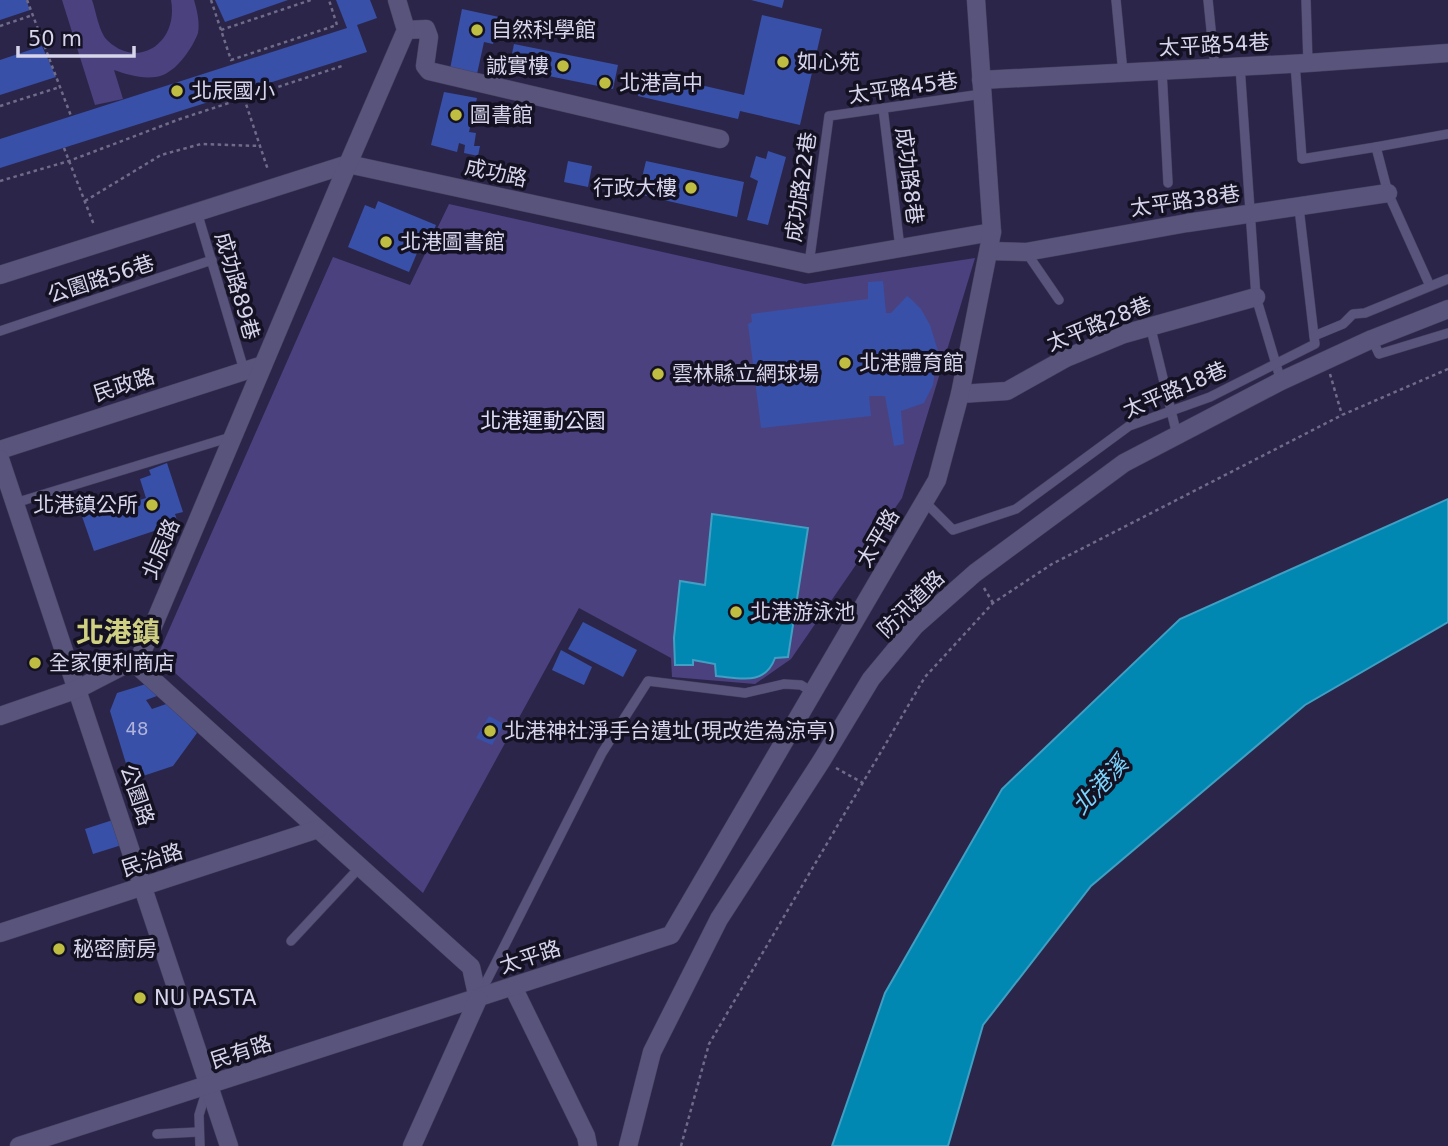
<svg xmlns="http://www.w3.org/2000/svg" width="1448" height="1146" font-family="'DejaVu Sans','Noto Sans TC',sans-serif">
<rect width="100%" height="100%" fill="#2b2649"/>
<g fill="#4b417e">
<path d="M62,0H92C96,11 99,33 108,41C139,70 179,42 171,0H194C197,10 200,23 198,33C193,47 178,69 163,75C147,81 129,75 114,70L123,99L95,105Z"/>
<polygon points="449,204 805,284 975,258 902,498 791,659 755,684 672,677 671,658 579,608 423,893 157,657 333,257 410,285"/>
</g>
<g fill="#0088b2" stroke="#409fc3" stroke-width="2">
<polygon points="1448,499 1448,622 1305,705 1091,886 983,1025 948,1146 832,1146 885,993 1002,789 1180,619"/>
<path d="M712,514L808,528L788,657L775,658C765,686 740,678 716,676L715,664L693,660V665H675L674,638L680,581L705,585Z"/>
</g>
<g fill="#3950a8">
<polygon points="0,0 26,0 30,10 0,20"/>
<polygon points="215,0 288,0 225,22"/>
<polygon points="336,0 370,0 377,18 357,25 367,52 0,168 0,139 347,28"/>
<polygon points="751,0 784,0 782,8"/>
<polygon points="462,9 499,17 493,44 484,42 477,74 450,69"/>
<polygon points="762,15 822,29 800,125 740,111 738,119 638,96 644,72 744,95"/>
<circle cx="573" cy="28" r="9"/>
<polygon points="514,44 618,65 613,89 509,68"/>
<polygon points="42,46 56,77 0,95 0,60"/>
<polygon points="444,92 477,98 469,132 476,133 474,146 480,146 478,156 464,153 465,145 459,143 457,152 431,145"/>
<polygon points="768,151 786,157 768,225 747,220 758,181 750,177 756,156 766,159"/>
<polygon points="568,161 592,166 588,187 564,182"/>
<polygon points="646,161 744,182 737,217 638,194"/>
<polygon points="378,201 436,225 432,236 425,234 409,272 348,247 365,205 375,209"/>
<polygon points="883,281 886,313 891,313 907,296 911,299 921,309 930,325 938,351 933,385 924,403 901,411 904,444 894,446 885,396 869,396 871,416 761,428 748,324 752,322 751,314 868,299 868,282"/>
<polygon points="167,463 183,512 175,514 178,523 94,551 76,499 95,493 102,512 146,498 140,479 151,475 149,470"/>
<polygon points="583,622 637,650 623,677 568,649"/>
<polygon points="561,650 592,667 584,685 552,670"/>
<polygon points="146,684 157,696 146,700 152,709 169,703 197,733 173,766 131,780 110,711 117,693"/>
<polygon points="489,716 504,724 492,745 476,738"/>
<polygon points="116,819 125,844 93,854 85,829"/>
</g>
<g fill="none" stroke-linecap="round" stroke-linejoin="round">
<defs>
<g id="lane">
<polyline points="1116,0 1123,73"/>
<polyline points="1208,0 1215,68"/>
<polyline points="1306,0 1308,63"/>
<polyline points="1295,63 1302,159 1376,147 1388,193 1430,286"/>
<polyline points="1240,66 1256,297 1281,381"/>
<polyline points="1162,71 1168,183"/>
<polyline points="883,108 900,248"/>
<polyline points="1376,147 1448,134"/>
<polyline points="1299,208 1314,336"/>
<polyline points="197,212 244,370"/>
<polyline points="1026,252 1059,300"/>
<polyline points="809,264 829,116 982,94"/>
<polyline points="1150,325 1177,435"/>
<polyline points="0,331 212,260"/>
<polyline points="1372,339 1379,354 1448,333"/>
<polyline points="925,502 953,530 1016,509 1129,426 1210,397 1315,344 1314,336 1343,324 1353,314 1365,313 1448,279"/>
<polyline points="15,503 231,437"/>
<polyline points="291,941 360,867"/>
<polyline points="480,994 602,753 648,681 745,693 784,684 801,685 814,693"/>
<polyline points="157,1134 198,1132"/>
<polyline points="200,1146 199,1115 207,1089"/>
</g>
<g id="street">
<polyline points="406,30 426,29 429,37 425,66 429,71 720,139"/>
<polyline points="981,80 1308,63 1448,53"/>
<polyline points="989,251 1026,252 1187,223 1388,193"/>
<polyline points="0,275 348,164 809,264 992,232"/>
<polyline points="960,394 1007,391 1066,358 1124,334 1256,297"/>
<polyline points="0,450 263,365"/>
<polyline points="0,459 229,1146"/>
<polyline points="132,661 471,967 478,999"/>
<polyline points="0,716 78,689 140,657 348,164 406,30 397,0"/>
<polyline points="0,933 318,829"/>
<polyline points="513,987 586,1136 588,1146"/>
<polyline points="19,1146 671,935 937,480 960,394 992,232 976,0"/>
<polyline points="412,1146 478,999"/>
<polyline points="628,1146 652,1052 719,919 822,760 871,679 915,626 975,573 1124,463 1281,381 1372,339 1448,309"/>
</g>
</defs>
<use href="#lane" stroke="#474160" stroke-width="10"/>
<use href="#street" stroke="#474160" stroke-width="19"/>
<g stroke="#6f6c8a" stroke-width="2.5" stroke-dasharray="3.5 3.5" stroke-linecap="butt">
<polyline points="27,0 71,116"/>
<polyline points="211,0 231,60 337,25 329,0"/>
<polyline points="0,26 33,15"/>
<polyline points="221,30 311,0"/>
<polyline points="244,98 268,170"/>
<polyline points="0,106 60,87"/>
<polyline points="64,148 94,225"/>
<polyline points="0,181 69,161 180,119 342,66"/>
<polyline points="85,201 161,155 201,144 260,146"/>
<polyline points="1330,374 1342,415"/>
<polyline points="984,588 993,603"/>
<polyline points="836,768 863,783"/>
<polyline points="681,1146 709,1044 925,677 993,603 1052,564 1342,415 1448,369"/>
</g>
<use href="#lane" stroke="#58547b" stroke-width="9"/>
<use href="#street" stroke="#58547b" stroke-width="18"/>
</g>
<g fill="#bfbe42" stroke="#141222" stroke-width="2.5">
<circle cx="477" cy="30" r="7"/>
<circle cx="783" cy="62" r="7"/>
<circle cx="563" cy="66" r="7"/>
<circle cx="605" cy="83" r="7"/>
<circle cx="177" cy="91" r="7"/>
<circle cx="456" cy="115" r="7"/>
<circle cx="691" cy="188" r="7"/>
<circle cx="386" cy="242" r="7"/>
<circle cx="845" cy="363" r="7"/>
<circle cx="658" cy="374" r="7"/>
<circle cx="152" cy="505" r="7"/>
<circle cx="736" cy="612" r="7"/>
<circle cx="35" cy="663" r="7"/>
<circle cx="490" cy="731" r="7"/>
<circle cx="59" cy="949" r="7"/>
<circle cx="140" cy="998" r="7"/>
</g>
<g text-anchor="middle" stroke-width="7" stroke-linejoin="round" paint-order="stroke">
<g font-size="18" fill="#b0b4db">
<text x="137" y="735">48</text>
</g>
<g font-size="21" fill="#d7d5ec" stroke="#141222" text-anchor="start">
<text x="491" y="37">自然科學館</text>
<text x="797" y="69">如心苑</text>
<text x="549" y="73" text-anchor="end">誠實樓</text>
<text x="619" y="90">北港高中</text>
<text x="191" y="98">北辰國小</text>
<text x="470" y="122">圖書館</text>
<text x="677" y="195" text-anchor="end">行政大樓</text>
<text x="400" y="249">北港圖書館</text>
<text x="859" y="370">北港體育館</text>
<text x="672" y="381">雲林縣立網球場</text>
<text x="138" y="512" text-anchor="end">北港鎮公所</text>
<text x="750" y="619">北港游泳池</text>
<text x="49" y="670">全家便利商店</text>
<text x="504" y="738">北港神社淨手台遺址(現改造為涼亭)</text>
<text x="73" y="956">秘密廚房</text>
<text x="154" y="1005">NU PASTA</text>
</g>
<g font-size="21" fill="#d7d5ec" stroke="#141222">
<text transform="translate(1214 45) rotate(-3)" y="7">太平路54巷</text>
<text transform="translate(903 88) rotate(-8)" y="7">太平路45巷</text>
<text transform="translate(496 173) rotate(12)" y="7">成功路</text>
<text transform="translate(909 176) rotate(83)" y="7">成功路8巷</text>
<text transform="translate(801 187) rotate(-82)" y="7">成功路22巷</text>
<text transform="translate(1185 201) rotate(-8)" y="7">太平路38巷</text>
<text transform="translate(101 279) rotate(-18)" y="7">公園路56巷</text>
<text transform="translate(237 286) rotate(74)" y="7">成功路89巷</text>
<text transform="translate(1099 324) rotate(-22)" y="7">太平路28巷</text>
<text transform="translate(124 385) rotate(-18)" y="7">民政路</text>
<text transform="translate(1175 390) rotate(-23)" y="7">太平路18巷</text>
<text transform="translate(878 538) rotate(-60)" y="7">太平路</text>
<text transform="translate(161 549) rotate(-67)" y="7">北辰路</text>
<text transform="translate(911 604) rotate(-45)" y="7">防汛道路</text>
<text transform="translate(137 795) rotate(71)" y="7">公園路</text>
<text transform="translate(152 860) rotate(-18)" y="7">民治路</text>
<text transform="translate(530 957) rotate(-18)" y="7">太平路</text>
<text transform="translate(241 1052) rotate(-18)" y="7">民有路</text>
</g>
<g font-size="21" fill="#e1dff9" stroke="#141222">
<text x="543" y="428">北港運動公園</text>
</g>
<g font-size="23" font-style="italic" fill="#79d5fe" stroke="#141222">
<text transform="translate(1100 785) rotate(-47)" y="8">北港溪</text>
</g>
<g font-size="28" font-weight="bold" fill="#cfd082" stroke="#141222">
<text x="118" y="642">北港鎮</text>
</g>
</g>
<path d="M18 46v10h116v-10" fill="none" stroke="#d7d5ec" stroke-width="3.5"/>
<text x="28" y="46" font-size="21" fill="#d7d5ec" stroke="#141222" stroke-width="5" paint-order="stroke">50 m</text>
</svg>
